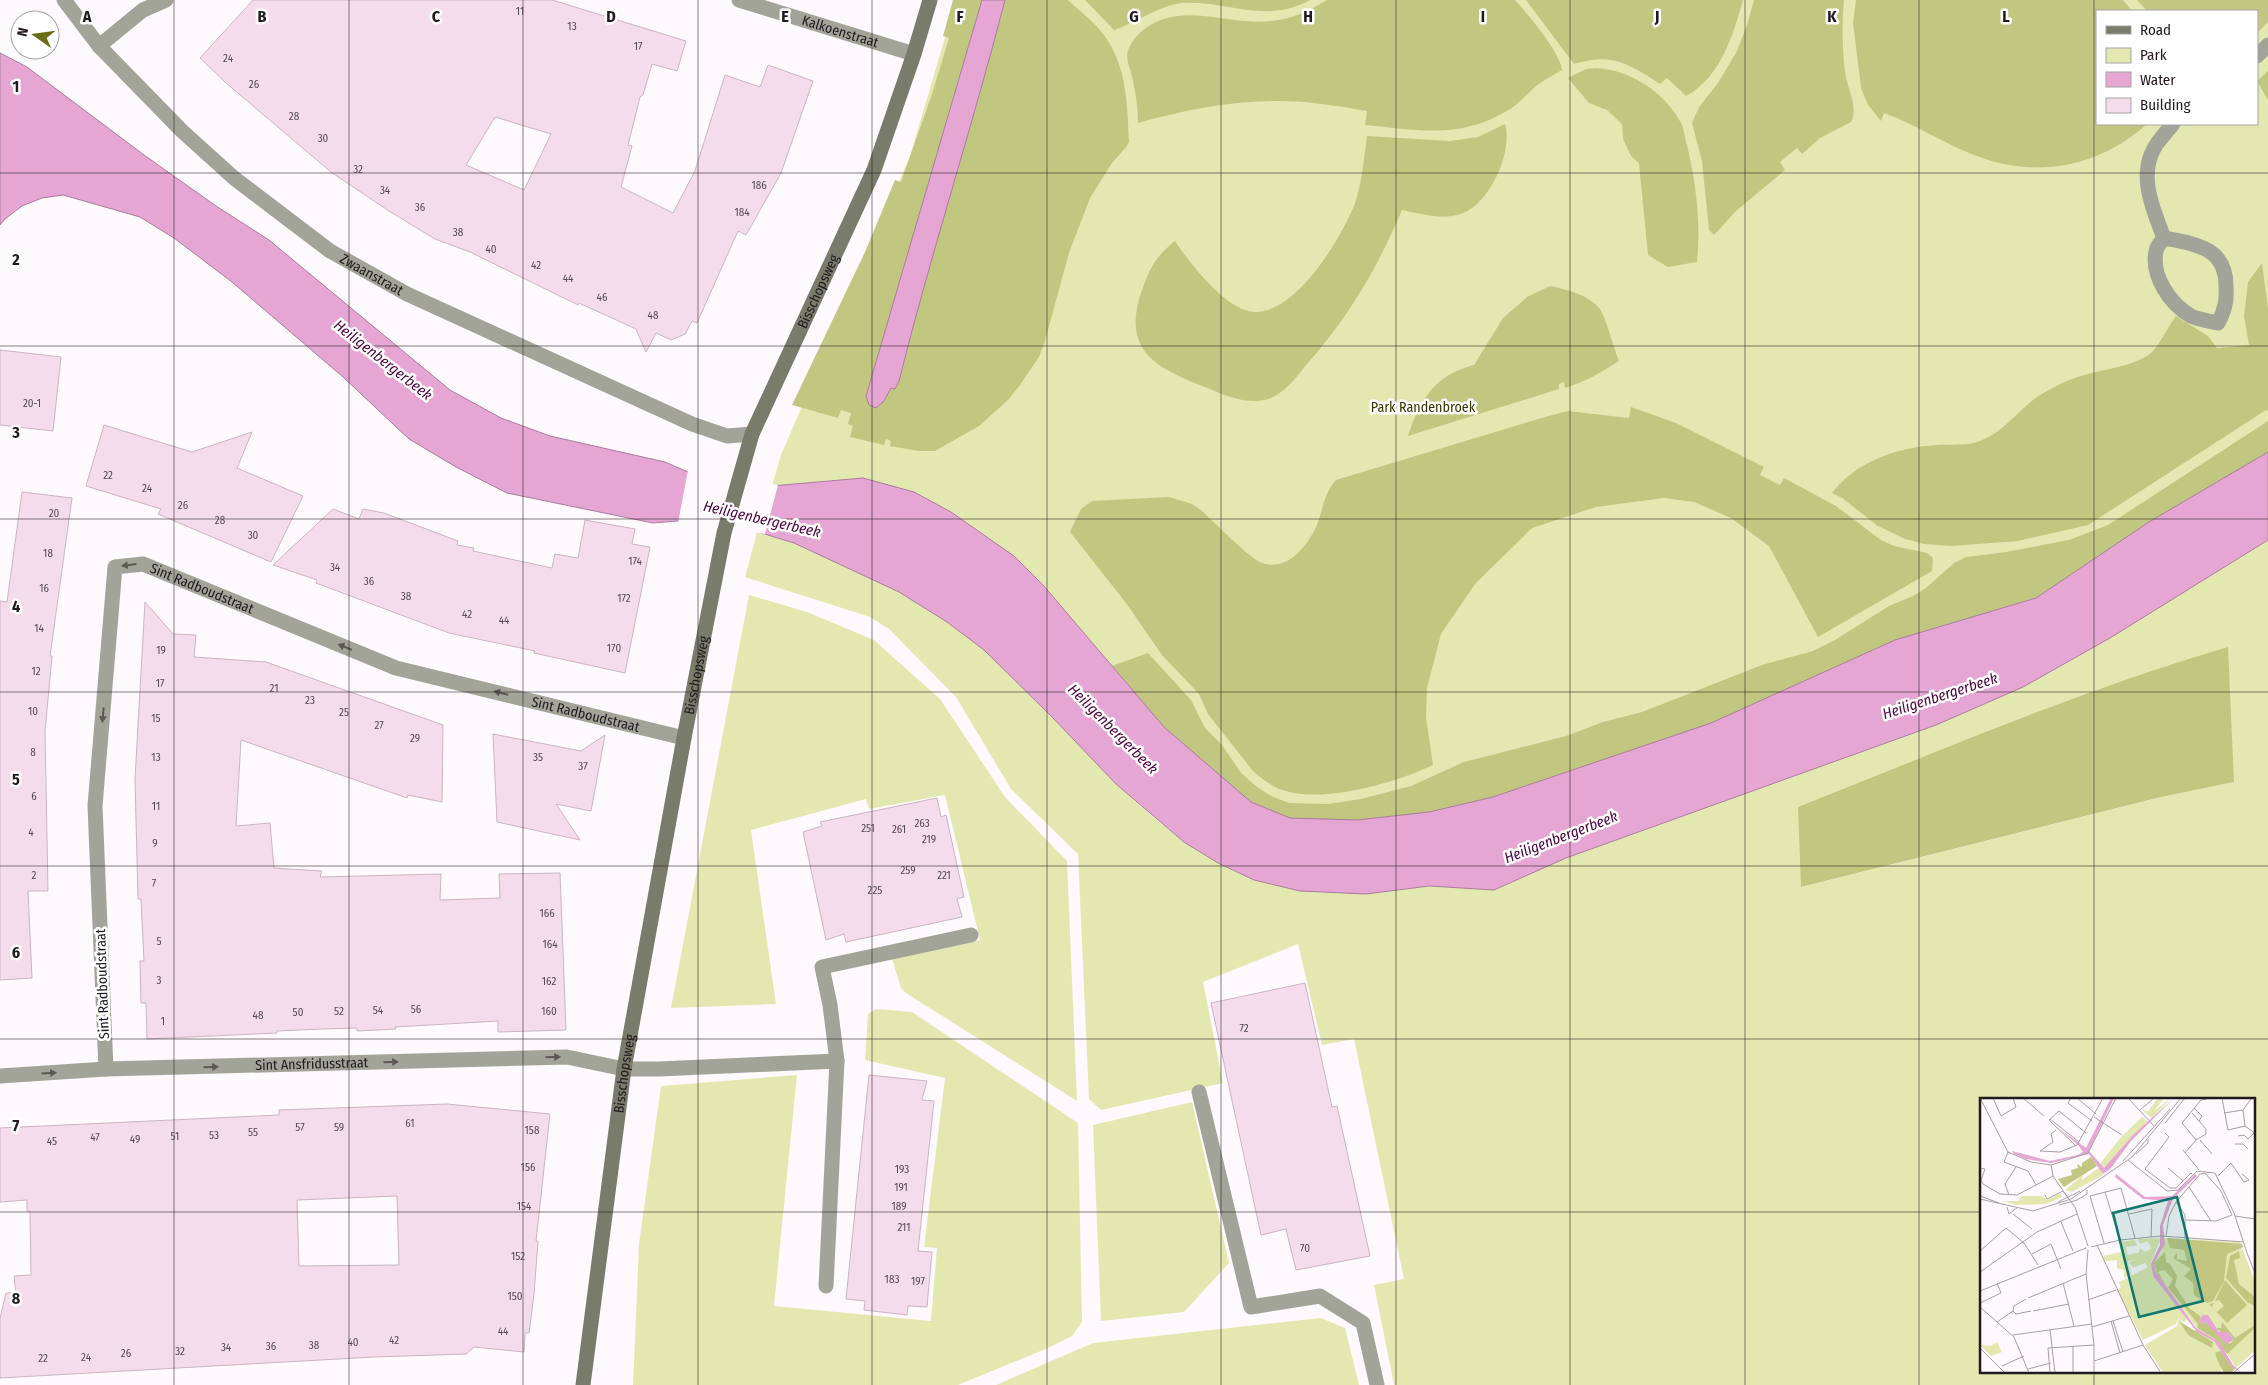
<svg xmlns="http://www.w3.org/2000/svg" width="2268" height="1385" font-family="'Fira Sans Condensed',sans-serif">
<rect width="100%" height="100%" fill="#fef9fc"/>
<g fill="#e3e8b1" fill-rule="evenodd">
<path d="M956,0H2268V466L1645,765L1291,834L772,486L781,455L910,156ZM2097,11H2257V124H2097Z"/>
<path d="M757,532L794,543L855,570L899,592L947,622L984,650L1052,717L1116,784L1150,814L1184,842L1218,863L1254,880L1300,891L1366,894L1429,886L1494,890L1566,858L1936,725L2023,687L2110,638L2268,540V1385H1394L1374,1285L1404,1279L1354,1039L1322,1045L1298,944L1203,982L1223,1083L1101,1110L1089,1099L1078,854L1011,789L956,697L889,629L870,617L745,577ZM2168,665L2234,782L2157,798L1801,887ZM1982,1099H2254V1371H1982Z"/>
<polygon points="749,595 807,612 874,640 940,699 1005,797 1067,861 1077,1101 906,993 901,988 892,959 980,940 945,795 869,809 866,799 751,830 776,1004 671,1008"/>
<polygon points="876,1009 912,1012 1078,1123 1082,1322 1072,1336 1048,1348 958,1385 633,1385 639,1244 661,1086 797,1075 774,1306 931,1321 937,1248 924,1247 945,1078 865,1060 868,1014"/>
<polygon points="1192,1102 1229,1263 1184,1312 1101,1321 1093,1125"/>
<polygon points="1321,1318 1345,1328 1359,1385 996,1385 1093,1343"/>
</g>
<g fill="#c1c780">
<path d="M953,0H982L866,396L869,405L884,401L891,388L899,381C930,253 971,127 1005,0H1068C1078,10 1090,18 1099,29C1127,61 1127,101 1129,142L1127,146L1112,163L1090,198L1069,253L1045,341L1039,357L1020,385L1008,400L979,426L935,451H919L890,446L891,441L886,439L884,445L850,437L853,426L848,424L851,413L841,410L838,418L792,405L865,252L895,180L901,182L932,94L949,38L943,36Z"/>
<path d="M1085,0H1310C1265,25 1228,0 1181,3C1158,6 1136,23 1114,30Z"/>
<path d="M1327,0H1515C1527,13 1561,53 1562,70C1553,75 1544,80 1536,86C1527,94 1519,103 1510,109C1461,140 1419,130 1365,125L1367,111C1338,106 1308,101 1279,101C1230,101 1184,110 1138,123C1138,108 1136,95 1133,81C1132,73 1127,63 1127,55C1128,45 1136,36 1143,30C1183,0 1225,26 1271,21C1292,19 1309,11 1327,0Z"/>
<path d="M1526,0H1743C1733,35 1721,77 1686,96L1667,78L1660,84C1629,64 1612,52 1574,64Z"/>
<path d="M1754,0H1844C1842,20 1842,58 1846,77C1849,93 1858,107 1851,122L1820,138L1802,154L1797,148L1780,162L1785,170L1736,211L1714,235L1709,230L1702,161L1692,123L1699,107L1718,83L1737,51L1747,25Z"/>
<path d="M1856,0H2123L2132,11H2097V124H2147C2098,168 2035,179 1974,155C1943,143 1915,124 1884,113L1881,121L1868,105L1861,88L1853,22Z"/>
<polygon points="2137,0 2268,0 2268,22 2257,33 2257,11 2147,11"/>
<path d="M1595,68C1629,69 1665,92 1681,123C1684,129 1685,138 1687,145C1696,182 1701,223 1697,262L1668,267L1648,255L1639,163L1631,156L1623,139L1622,124L1607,110L1589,103L1568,78L1586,69Z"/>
<polygon points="2268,71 2268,100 2257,81"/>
<path d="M1505,124C1513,151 1491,202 1463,213C1443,221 1422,214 1402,210C1378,267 1348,318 1307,364C1297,376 1289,388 1275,396C1253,407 1231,398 1210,389C1158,369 1120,353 1142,290C1150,268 1155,257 1175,241C1190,263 1219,301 1245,310C1289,326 1342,238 1355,203C1362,183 1364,158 1367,136L1450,141L1478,137Z"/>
<path d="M2262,263L2268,308V411L2266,410L2088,525L2018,541L1952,546L1924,544L1905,539L1878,526L1842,498L1832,493C1857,461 1896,448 1936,445C1949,444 1965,446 1977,442C2006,433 2021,404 2047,391C2056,386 2065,381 2075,378C2096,370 2134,367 2151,353C2159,346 2169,325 2176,316L2208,336L2217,348L2249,345L2244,316L2248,282Z"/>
<path d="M1550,286C1566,289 1589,295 1600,309C1606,318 1614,349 1619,361C1602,372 1585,382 1565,388L1564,382L1559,384V389L1408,436C1420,399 1435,375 1474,365L1503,318L1527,297Z"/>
<path d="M1631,407L1676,423L1764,467L1760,475L1780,485L1784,478L1836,506L1881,540L1894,546L1927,553L1933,558L1932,571L1818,637L1769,546L1731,518L1694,502L1664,498L1596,507L1532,528L1475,584L1441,634L1427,688L1426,717L1433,765C1395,783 1323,804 1282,790C1271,786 1262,779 1253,771L1208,714L1199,694L1162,655L1126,603L1070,532L1081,509L1092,501L1169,497L1192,504L1201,510C1213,521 1250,559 1262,563C1288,572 1308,545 1317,525C1323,509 1324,493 1336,480L1545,417L1568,411L1629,418Z"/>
<polygon points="2268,421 2268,452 2149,522 2036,598 1895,640 1711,723 1493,797 1429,812 1357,820 1290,818 1251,803 1164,727 1112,666 1148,653 1191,700 1205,728 1222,745 1241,773 1257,787 1271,796 1289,803 1328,804 1361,799 1411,786 1464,762 1566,736 1603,722 1642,712 1762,665 1813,651 1835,640 1889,606 1913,596 1926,588 1954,563 1966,557 2006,552 2069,540 2108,525"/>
<path d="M2228,647L2234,782L2157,798L1801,887L1798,807C1940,751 2081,690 2228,647Z"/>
</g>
<g fill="#e5a6d3" stroke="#aa7c9d">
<path d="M982,0H1005C972,128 931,253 899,381L895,389L891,388L884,401L876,408L869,405L866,396Z"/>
<polygon points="0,53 27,67 144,155 216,206 269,240 450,390 501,418 550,436 665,462 688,472 772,486 863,478 914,492 951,512 1014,556 1043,585 1164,727 1251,802 1290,818 1357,820 1429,812 1493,797 1711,723 1895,640 2036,598 2149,522 2268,452 2268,540 2110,638 2023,687 1936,725 1566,858 1494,890 1429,886 1366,894 1300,891 1254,880 1218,863 1184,842 1116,784 1052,717 984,650 947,622 899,592 794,543 758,532 677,521 653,523 507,493 456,467 409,439 343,377 232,282 174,238 140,217 63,195 42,198 22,206 5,219 0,225"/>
</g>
<polygon fill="#fef9fc" points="688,470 778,485 765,534 678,523"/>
<g fill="#f5dced" stroke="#ccb4c4" fill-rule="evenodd">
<path d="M253,0H552L686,41L677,71L652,64L643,95L640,97L628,145L632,146L621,187L673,213L695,171L725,75L760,87L768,65L813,81L781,173L746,235L738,231L697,323L692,321L685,334L671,340L656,333L646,352L636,329L579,303L578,305L470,252L435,239L389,211L331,172L226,83L200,58ZM495,117L551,134L524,190L466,165Z"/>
<polygon points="0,350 61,357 53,431 0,425"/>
<polygon points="104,425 192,452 252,432 237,468 303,496 271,562 158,514 161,509 86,486"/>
<polygon points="22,492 72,498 50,656 52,656 45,731 48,891 28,891 32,978 0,980 0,601 7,602"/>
<polygon points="333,509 359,519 363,509 384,513 458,541 457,545 474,548 473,551 552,568 555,554 578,558 585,520 635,529 632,544 650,547 625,673 534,653 535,651 449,633 316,583 317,580 273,565"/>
<polygon points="145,602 173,634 196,635 194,657 266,662 443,725 442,802 408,795 407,798 241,740 236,826 270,823 274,868 322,871 320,877 441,874 440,900 500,898 499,874 560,873 566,1030 498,1032 498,1021 395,1027 396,1029 357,1031 357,1028 322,1029 277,1031 277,1033 147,1039 146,1003 141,1003 140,961 144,961 141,899 138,899 135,779"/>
<polygon points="493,734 581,751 605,735 591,811 556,804 580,840 497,822"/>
<polygon points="937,798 941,817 946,815 964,897 957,899 962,917 846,942 844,934 826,940 803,832 822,826 820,822"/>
<polygon points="1305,983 1332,1107 1337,1106 1370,1256 1296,1270 1286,1229 1261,1235 1211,1003"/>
<polygon points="869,1075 927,1081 922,1100 934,1101 918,1251 932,1252 927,1307 908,1306 907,1315 864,1310 865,1301 846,1299"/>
<path d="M447,1104L550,1114L536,1241H538L534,1294L529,1333H525L524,1352L474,1347L466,1354L374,1357L0,1378V1318L6,1293H16L14,1276L31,1275L30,1211H27V1200L0,1202V1128L279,1115V1110ZM397,1196L399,1265L299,1266L297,1200Z"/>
</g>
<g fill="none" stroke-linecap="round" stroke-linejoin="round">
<g stroke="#a3a499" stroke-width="15">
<polyline points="2257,56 2268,45"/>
<path d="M2164,238C2195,244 2226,247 2226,286C2227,300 2225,310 2218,323C2210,321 2199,320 2191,316C2170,304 2151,276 2156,251C2157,246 2161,242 2164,238Z"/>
<path d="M2164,238C2153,209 2137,175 2156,145C2161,138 2167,131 2173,124"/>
<polyline points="837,1061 830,1005 822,967 971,935"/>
<polyline points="624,1069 659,1069 837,1061 826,1286"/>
<polyline points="1199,1092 1251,1307 1320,1296 1363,1323 1377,1385"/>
</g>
<g stroke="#a3a499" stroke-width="15">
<path id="s1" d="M64,0L99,46L182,131L234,178L330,251L407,294L692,424L727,436L752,434"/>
<path id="s2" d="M739,0L914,54"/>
<polyline points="99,46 143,10 166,0"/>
<path id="s3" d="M106,1069L95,806L115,567L143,564L396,668L684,738"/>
<path id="s4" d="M0,1076L106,1069L567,1057L624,1069"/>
</g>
<path stroke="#797b6b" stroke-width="15" id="s5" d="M583,1385L624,1069L684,738L724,533L752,434L874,170L914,54L930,0"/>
</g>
<defs><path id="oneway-solid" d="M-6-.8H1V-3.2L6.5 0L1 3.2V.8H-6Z" transform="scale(1.25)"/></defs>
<g fill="#5c5856">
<use href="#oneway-solid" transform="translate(129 565) rotate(173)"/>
<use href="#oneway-solid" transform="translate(345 647) rotate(-158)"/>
<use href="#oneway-solid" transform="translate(501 693) rotate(-166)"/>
<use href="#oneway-solid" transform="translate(103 715) rotate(95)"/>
<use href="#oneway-solid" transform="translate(553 1057) rotate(-2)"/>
<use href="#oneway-solid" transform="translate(391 1062) rotate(-2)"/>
<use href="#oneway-solid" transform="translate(211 1067) rotate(-2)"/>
<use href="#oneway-solid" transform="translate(49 1073) rotate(-4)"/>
</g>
<path fill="none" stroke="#21191f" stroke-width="1" stroke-opacity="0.55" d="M174,0V1385M349,0V1385M523,0V1385M698,0V1385M872,0V1385M1047,0V1385M1221,0V1385M1396,0V1385M1570,0V1385M1745,0V1385M1919,0V1385M2094,0V1099M0,173H2268M0,346H2268M0,519H2268M0,692H2268M0,866H2268M0,1039H2268M0,1212H1982M2254,1212H2268M2094,1371V1385"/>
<g text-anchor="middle" stroke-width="5" stroke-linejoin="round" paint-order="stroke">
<g font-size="11" fill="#564a52">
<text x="520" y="15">11</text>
<text x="572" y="30">13</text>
<text x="638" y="50">17</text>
<text x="228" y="62">24</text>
<text x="254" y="88">26</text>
<text x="294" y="120">28</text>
<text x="323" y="142">30</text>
<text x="358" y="173">32</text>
<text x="759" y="189">186</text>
<text x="385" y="194">34</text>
<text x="420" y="211">36</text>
<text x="742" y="216">184</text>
<text x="458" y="236">38</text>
<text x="491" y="253">40</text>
<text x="536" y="269">42</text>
<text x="568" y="282">44</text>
<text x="602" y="301">46</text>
<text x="653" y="319">48</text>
<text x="32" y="407">20-1</text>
<text x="108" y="479">22</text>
<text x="147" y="492">24</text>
<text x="183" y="509">26</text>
<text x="54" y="517">20</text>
<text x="220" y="524">28</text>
<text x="253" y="539">30</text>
<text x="48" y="557">18</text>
<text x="635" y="565">174</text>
<text x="335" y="571">34</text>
<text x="369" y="585">36</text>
<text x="44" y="592">16</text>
<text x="406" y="600">38</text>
<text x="624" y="602">172</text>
<text x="467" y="618">42</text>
<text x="504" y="624">44</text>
<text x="39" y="632">14</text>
<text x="614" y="652">170</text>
<text x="161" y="654">19</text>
<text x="36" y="675">12</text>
<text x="160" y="687">17</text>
<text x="274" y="692">21</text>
<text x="310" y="704">23</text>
<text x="33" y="715">10</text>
<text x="344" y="716">25</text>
<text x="156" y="722">15</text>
<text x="379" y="729">27</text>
<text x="415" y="742">29</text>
<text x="33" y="756">8</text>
<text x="156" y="761">13</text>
<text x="538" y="761">35</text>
<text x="583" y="770">37</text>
<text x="34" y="800">6</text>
<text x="156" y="810">11</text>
<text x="922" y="827">263</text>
<text x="868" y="832">251</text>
<text x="899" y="833">261</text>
<text x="31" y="836">4</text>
<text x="929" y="843">219</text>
<text x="155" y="847">9</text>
<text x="908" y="874">259</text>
<text x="34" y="879">2</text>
<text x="944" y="879">221</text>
<text x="154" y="887">7</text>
<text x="875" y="894">225</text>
<text x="547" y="917">166</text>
<text x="159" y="945">5</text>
<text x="550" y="948">164</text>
<text x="159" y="984">3</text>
<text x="549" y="985">162</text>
<text x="416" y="1013">56</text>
<text x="378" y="1014">54</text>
<text x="339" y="1015">52</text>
<text x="549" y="1015">160</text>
<text x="298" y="1016">50</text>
<text x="258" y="1019">48</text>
<text x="163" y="1025">1</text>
<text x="1244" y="1032">72</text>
<text x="410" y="1127">61</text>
<text x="300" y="1131">57</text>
<text x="339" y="1131">59</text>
<text x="532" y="1134">158</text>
<text x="253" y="1136">55</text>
<text x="214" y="1139">53</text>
<text x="175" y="1140">51</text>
<text x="95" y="1141">47</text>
<text x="135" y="1143">49</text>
<text x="52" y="1145">45</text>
<text x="528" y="1171">156</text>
<text x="902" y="1173">193</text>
<text x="901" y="1191">191</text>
<text x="524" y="1210">154</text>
<text x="899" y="1210">189</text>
<text x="904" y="1231">211</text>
<text x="1305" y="1252">70</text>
<text x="518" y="1260">152</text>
<text x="892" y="1283">183</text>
<text x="918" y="1285">197</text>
<text x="515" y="1300">150</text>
<text x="503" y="1335">44</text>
<text x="394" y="1344">42</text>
<text x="353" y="1346">40</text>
<text x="314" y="1349">38</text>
<text x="271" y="1350">36</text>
<text x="226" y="1351">34</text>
<text x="180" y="1355">32</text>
<text x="126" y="1357">26</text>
<text x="86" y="1361">24</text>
<text x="43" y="1362">22</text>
</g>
<g font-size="14" fill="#21191f" stroke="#fff">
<text dy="5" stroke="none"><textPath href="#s2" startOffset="106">Kalkoenstraat</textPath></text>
<text dy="5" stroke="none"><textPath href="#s1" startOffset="415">Zwaanstraat</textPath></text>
<text dy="5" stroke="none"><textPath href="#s5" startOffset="1124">Bisschopsweg</textPath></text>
<text dy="5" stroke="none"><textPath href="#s3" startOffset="595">Sint Radboudstraat</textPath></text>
<text dy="5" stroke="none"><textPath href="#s5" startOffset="719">Bisschopsweg</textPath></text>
<text dy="5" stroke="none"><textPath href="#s3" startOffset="1000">Sint Radboudstraat</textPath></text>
<text transform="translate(102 984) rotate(-92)" y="5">Sint Radboudstraat</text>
<text dy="5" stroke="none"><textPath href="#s4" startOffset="312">Sint Ansfridusstraat</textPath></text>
<text dy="5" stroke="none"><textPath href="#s5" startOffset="314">Bisschopsweg</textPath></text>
</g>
<g font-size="14" fill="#343700" stroke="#fff">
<text x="1423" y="412">Park Randenbroek</text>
</g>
<g font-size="15" font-style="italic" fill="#4e0340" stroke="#fff">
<text transform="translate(383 360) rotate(38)" y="5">Heiligenbergerbeek</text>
<text transform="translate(762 519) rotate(13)" y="5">Heiligenbergerbeek</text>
<text transform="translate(1940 696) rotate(-18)" y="5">Heiligenbergerbeek</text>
<text transform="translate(1113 729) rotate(45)" y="5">Heiligenbergerbeek</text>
<text transform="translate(1561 837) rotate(-21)" y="5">Heiligenbergerbeek</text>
</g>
</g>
<g transform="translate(1980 1098)">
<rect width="275" height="275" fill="#fef9fc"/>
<path d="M178,0H184L174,13L191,0L172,20L162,12L168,13ZM162,19L168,24L129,68L122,69L120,66L140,40ZM120,69L123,77L92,94L85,92L103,77L102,82ZM81,95L82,99L66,106L36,107L24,103H38L42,98H63L67,102ZM181,140L171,165L173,178L207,220L205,224L200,223L208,237L233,244L216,235L215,231L234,243L242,251L235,256L241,265V275H183L165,247L197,228L200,217L196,226L163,242L137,192L141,190L139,184L168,169L165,165L153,170L149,164L155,162L148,163L151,176L144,180V172L137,170V162L125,163L123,158L141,154L139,144L155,142L157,148L146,149L147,157L158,155L160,150L165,154L171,151L170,147L167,143L160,146L158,141ZM183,140L260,144L275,184V252L256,270L242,247L217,230L181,183L174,165L182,153ZM17,244L22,254L11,258L0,247L11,248Z" fill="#e3e8b1"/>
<path d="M111,59L117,68L84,89L78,81L92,77L91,72L98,70L97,66L102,69V65ZM187,140L262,146L263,149L247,156L244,183L233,203L227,205L214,197L213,185L204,178L211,171L193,160L197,155V161L207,163L204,152L190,150ZM259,153L260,160L254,162L259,186L275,199V208L267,204L246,180L250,158ZM185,154L186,164L190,166L197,178L195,188L207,206H211L208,209L221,219L218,224L226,225L250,246L254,242L249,235L241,234L236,230H241L242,224L255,240L275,227V230L247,256L235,241L217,230L218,226L177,176L174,165ZM184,172L193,181L188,190L178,174ZM245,182L267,207L247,225L229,206L234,205L232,209L237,214L244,208L239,202L235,203ZM199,223L233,244L232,250L208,237ZM242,252L255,271L251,275H244L239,266L235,255Z" fill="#c1c780" fill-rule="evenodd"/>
<path d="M131,0H134L109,53L124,70L154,36L194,0L151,43L131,70L123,76L109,56L71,65L46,61L34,56L32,53L70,63L98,57L103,54L99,48L77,29L106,50ZM136,76L165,99L194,98L183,127L185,146L174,165L176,174L216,230L239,244L253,267L262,275L251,268L234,243L217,234L173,178L171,166L180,147V128L188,103L163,101L135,79ZM223,217H228L239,234H248L254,242L246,246L226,225L218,224Z" fill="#e5a6d3"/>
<path fill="none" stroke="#e5a6d3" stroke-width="2.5" d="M193,99L216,77"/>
<path fill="none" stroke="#a69fa4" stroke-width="1" d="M0,0L28,54L51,64L71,67L108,55L136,0M13,0L21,18L36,9L33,0M43,0L64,18M91,0L88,5L112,23M97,0L116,16M148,0L174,28M242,0L248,32L265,28M271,1L263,12L265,28L275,35M159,13L174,0M212,15L219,23L222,18L214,10M244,15L263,12M114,19L142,37M70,21L99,44M185,25L205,0M258,38L264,37L268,41L275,34M216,42L202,25L221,2L227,1M220,42L232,56M255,46H263L268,51M96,48L69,22L79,13L106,35M203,52L219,72M60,53L80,54L97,47L123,0M60,53L73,44L71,36L76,32M28,54L24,64L48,73L56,87M205,55L216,42L226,36V31L219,23M156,56L168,45V41M148,62L187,93L198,92L217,73L235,75L254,115L267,155M143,63L190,11M71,67L73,78L88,100M0,70L5,71L1,82L3,86L20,96L37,97L73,78M188,70L203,83M165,71L190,90H196L211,75L212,76M165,71L189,39L185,35M238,78L251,65L264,84L269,82L262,76M209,89L231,123M83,93L95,109L108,148M125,94L140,142M29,97L25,86L36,69M65,97L67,101L83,93M0,98L19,105M0,101L53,113L91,101L152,59L201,0M78,104L100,93M196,104L205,117V141M79,107L97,102L107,96V92M27,109L29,116L38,109M33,116L52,131M149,116L172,111L171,139M255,118L275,121M81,124L93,153M186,138L189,118L196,104L220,76L225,75L241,93L252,117L236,123L206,122M124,145L110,98L141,90L155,140M117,147L163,247L181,275M111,149L140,142L181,138L264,144M108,152L106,176L114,247V275M0,153L26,130L44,145L58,167M267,155L275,175M52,156L71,146L81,171M0,174L57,134L97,116M83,185L94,228M0,193L106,150M48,200L106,176M46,201L34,208L33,213L36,216L51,213M108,202L136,192M0,205L21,195L17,185M0,209L34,239L49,275M53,213L89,206M131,223L140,255M133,223L143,254M17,224L33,213M112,229L149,218M70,231L75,275M33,237L112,226M0,250L25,275M114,263L163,247M22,268L44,258M48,271L71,265M70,275L68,250L114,247M93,275V248M253,275L275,256"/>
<path fill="#0f766e" fill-opacity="0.15" stroke="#0f766e" stroke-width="2.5" d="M197,99L223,203L159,219L133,115Z"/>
<rect width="275" height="275" fill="none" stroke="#21191f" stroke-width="2.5"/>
</g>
<g font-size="16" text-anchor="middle" font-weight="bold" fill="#21191f" stroke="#fff" stroke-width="5" stroke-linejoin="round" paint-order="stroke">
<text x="87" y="22">A</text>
<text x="262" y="22">B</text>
<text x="436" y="22">C</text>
<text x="611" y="22">D</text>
<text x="785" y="22">E</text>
<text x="960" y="22">F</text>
<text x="1134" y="22">G</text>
<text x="1308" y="22">H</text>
<text x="1483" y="22">I</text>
<text x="1657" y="22">J</text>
<text x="1832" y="22">K</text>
<text x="2006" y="22">L</text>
<text x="16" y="92">1</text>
<text x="16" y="265">2</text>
<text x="16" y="438">3</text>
<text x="16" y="612">4</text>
<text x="16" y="785">5</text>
<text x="16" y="958">6</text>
<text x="16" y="1131">7</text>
<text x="16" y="1304">8</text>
</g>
<rect x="2096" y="10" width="162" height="115" fill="#ffffff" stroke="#a6a3a5"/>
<rect x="2106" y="26" width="25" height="8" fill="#797b6b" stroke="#a6a3a5"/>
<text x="2140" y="35" font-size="15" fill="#21191f">Road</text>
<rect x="2106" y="48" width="25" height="15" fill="#e3e8b1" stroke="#a6a3a5"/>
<text x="2140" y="60" font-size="15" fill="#21191f">Park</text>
<rect x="2106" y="72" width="25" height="15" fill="#e5a6d3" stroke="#a6a3a5"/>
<text x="2140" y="85" font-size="15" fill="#21191f">Water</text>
<rect x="2106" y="98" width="25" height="15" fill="#f5dced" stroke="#a6a3a5"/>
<text x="2140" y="110" font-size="15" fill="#21191f">Building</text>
<g transform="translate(35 35) rotate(284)"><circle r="24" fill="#ffffff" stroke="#a6a3a5"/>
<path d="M0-4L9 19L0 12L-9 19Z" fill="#696d11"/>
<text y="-8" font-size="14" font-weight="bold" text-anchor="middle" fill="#21191f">N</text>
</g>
</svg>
